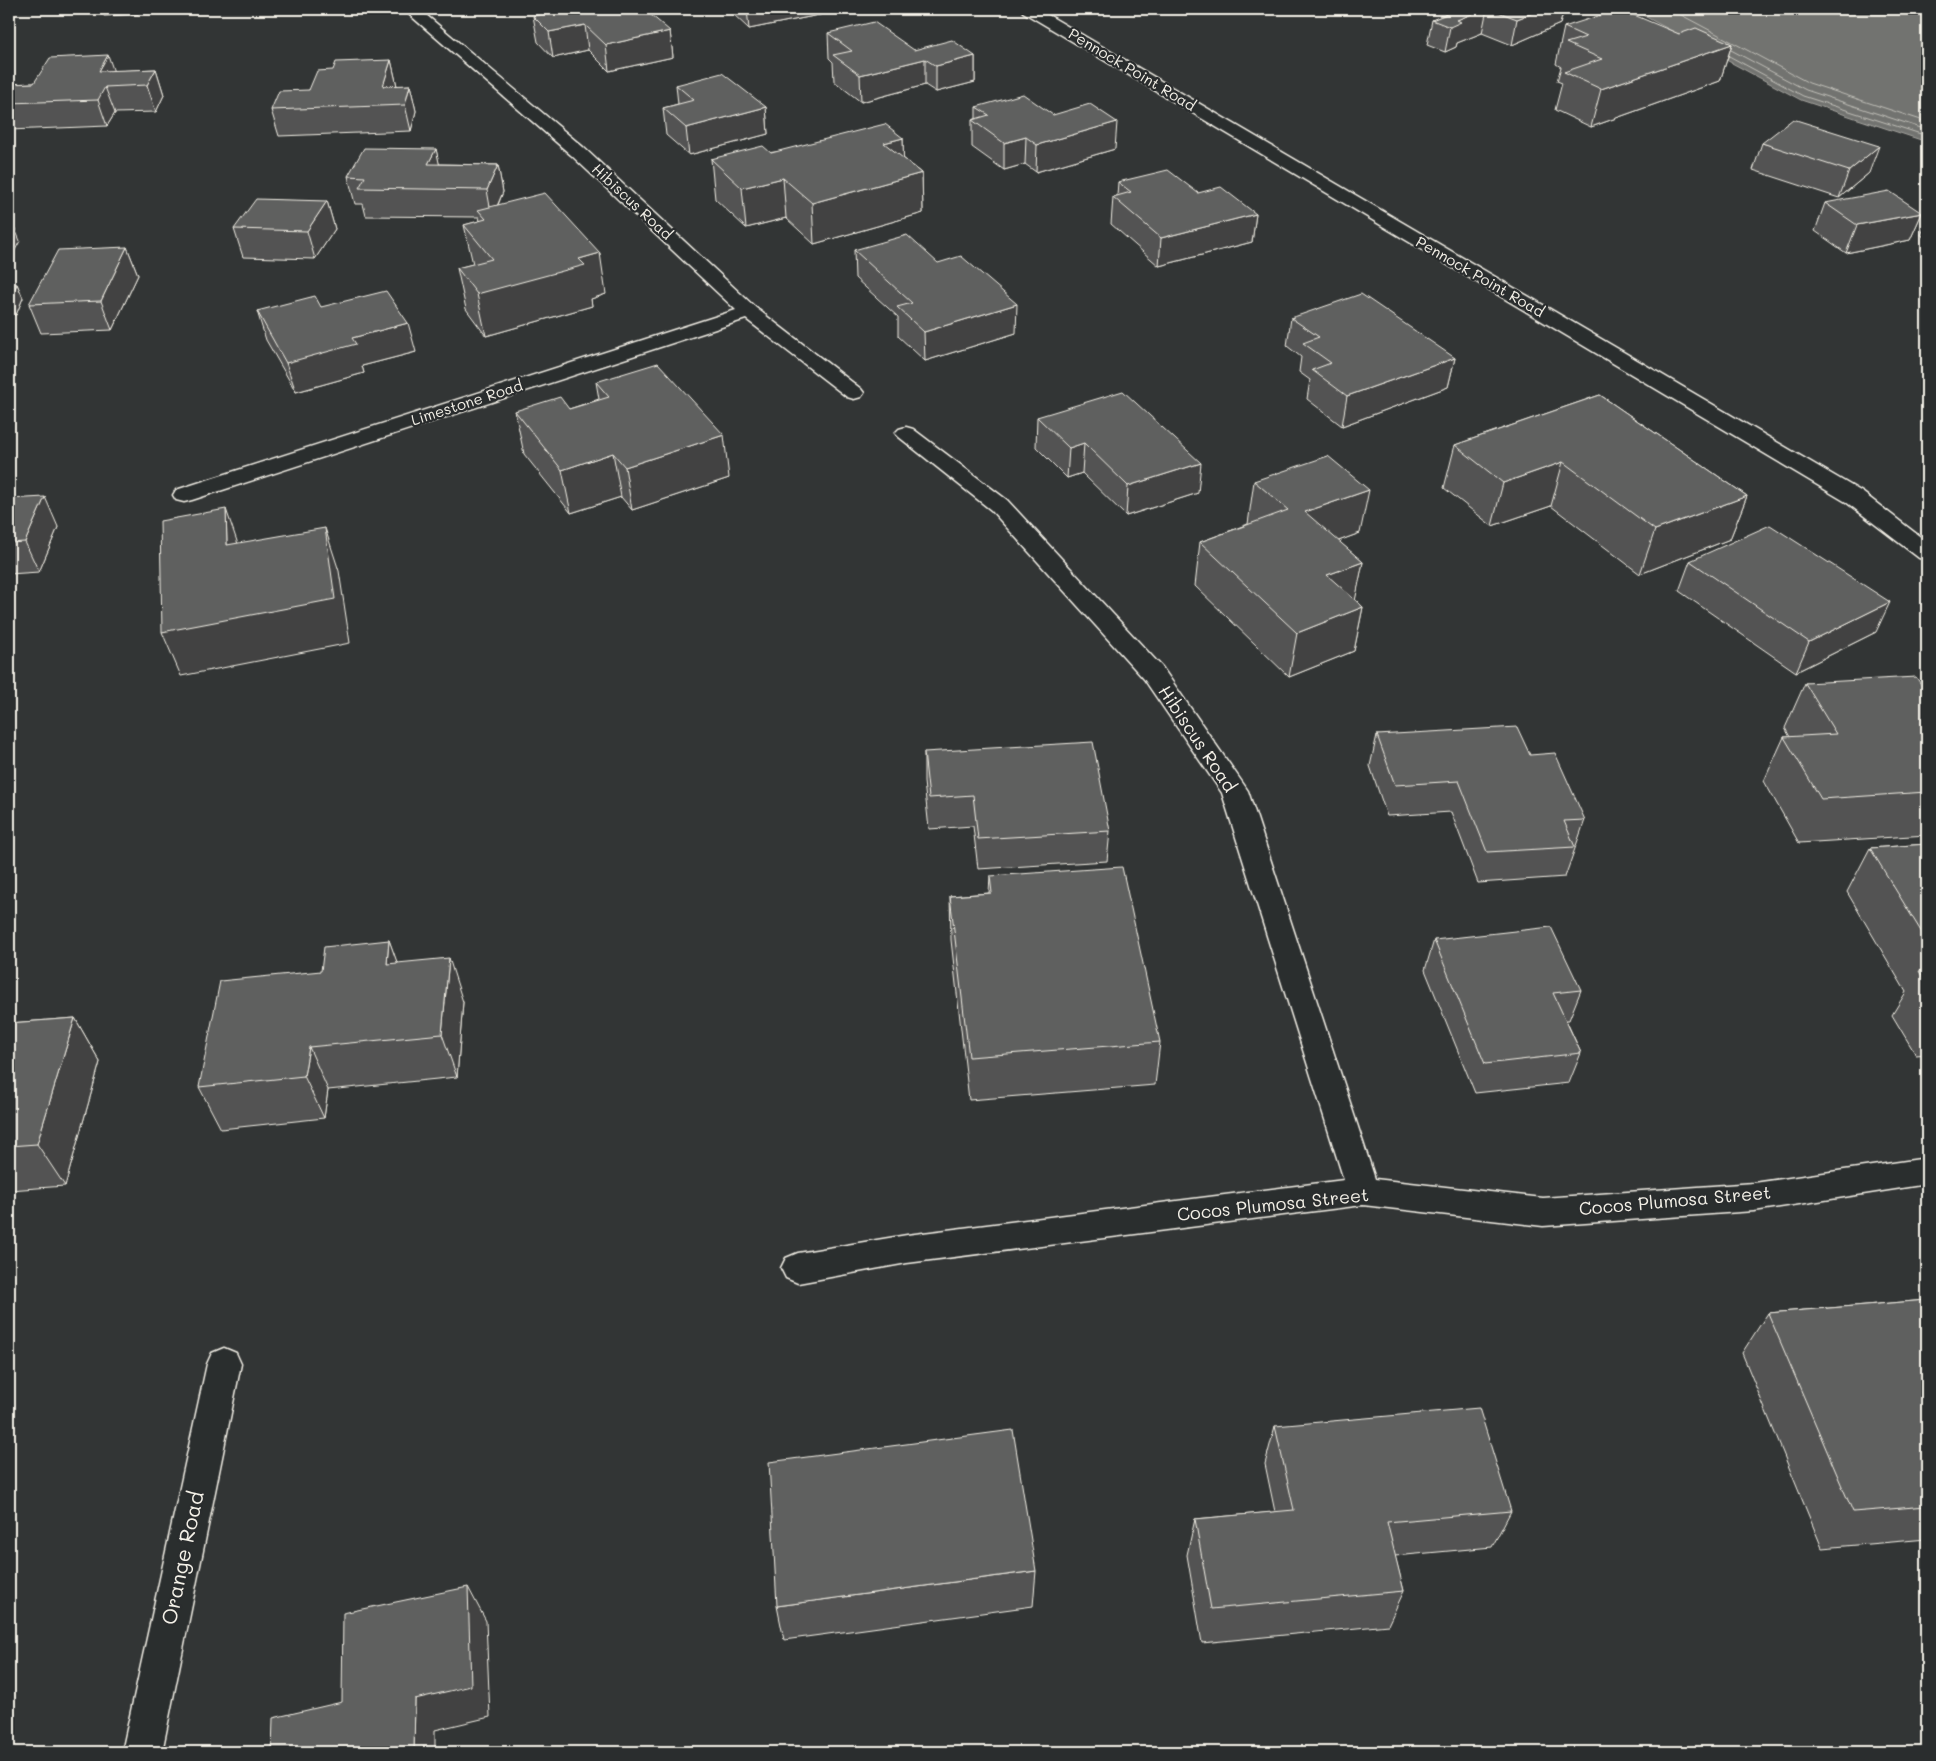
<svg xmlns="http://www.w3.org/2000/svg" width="1936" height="1761" font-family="Mali,sans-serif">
<rect width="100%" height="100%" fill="#323535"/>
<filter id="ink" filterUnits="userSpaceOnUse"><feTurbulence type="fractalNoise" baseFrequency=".02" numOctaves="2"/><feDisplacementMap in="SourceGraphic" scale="10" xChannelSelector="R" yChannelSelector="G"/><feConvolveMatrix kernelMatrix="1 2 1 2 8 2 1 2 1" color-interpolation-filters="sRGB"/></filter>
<g filter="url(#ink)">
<polygon fill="#727370" stroke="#a6a5a0" points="1631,9 1927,9 1927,142 1801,100"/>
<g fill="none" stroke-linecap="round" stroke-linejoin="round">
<g stroke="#c0bfb8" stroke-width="1">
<polyline points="1670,9 1809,83 1927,122"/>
<polyline points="1731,50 1806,90 1927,130"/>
<polyline points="1729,56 1803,96 1927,136"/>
</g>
<defs>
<g id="street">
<polygon points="403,9 419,9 583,147 756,308 861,389 864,393 861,397 854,399 847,397 746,319 192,500 184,502 176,500 173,495 176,490 736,310 571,155"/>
<polygon points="1021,9 1038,9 1862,492 1927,542 1927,560 1919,558 1846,502 1023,12"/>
<polygon points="906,427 913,429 1007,500 1162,667 1244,785 1248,791 1375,1179 1543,1198 1754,1183 1927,1158 1927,1184 1754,1211 1543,1226 1363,1205 907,1263 798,1283 786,1278 781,1268 786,1258 798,1253 907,1235 1344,1180 1222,793 1144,679 991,510 899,437 895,433 899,429"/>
<polygon points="224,1348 236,1353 241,1364 162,1752 122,1752 207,1364 212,1353"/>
</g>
</defs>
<use href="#street" stroke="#f4f1e8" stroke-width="3"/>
<use href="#street" fill="#2a2d2e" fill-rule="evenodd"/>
</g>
<g fill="#525352" stroke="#f4f1e8">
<polygon points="101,9 141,9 138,14 104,16"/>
<polygon points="730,9 849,9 749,29 731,12"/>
<polygon points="1448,9 1564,9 1560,24 1512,45 1482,33 1457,43 1456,47 1445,52 1427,45 1432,20 1447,14"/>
<polygon points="533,16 670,31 673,57 609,71 588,50 553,58 538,42"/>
<polygon points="1564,27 1679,34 1732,44 1720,81 1591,127 1555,110 1562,83 1557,81 1561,67 1556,64"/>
<polygon points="828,33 914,50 975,56 975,82 936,92 925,85 861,102 834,81 833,62 829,58"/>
<polygon points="391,60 397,86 410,85 416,111 411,131 279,136 271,110 309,90 333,70"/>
<polygon points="156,69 164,95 156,112 115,113 107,126 9,130 9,84 34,83 113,71"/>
<polygon points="676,85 766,107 768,134 689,155 666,135 663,108 678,104"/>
<polygon points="976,107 1053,115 1115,149 1036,172 1025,164 1004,170 972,147 972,120 976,119"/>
<polygon points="903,138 903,158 922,173 923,213 814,244 786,218 746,228 715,199 711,159"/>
<polygon points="1762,143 1869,173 1839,198 1753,170"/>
<polygon points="436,149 439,164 498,165 503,192 498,205 606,294 591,299 592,306 486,336 466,309 457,268 473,264 464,225 480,221 479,217 366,216 363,204 355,204 348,176"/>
<polygon points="1118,182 1198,193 1256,214 1252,242 1159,266 1111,224 1113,197 1117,196"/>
<polygon points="327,201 335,229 315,259 243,257 234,229"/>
<polygon points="1825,203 1922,213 1910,240 1846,253 1815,231"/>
<polygon points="1927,221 1927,239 1921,235"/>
<polygon points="127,247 138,275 112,330 41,333 29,304"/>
<polygon points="854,250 1016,333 925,361 898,336 898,317 855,278"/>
<polygon points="9,284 17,284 23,298 16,315 9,315"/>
<polygon points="321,307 416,352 362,366 364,373 296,392 266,340 257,311"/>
<polygon points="1291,318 1455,358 1448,387 1342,426 1307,399 1310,380 1299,372 1301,357 1287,346"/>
<polygon points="596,382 729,478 632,510 621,497 571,513 524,454 515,411 569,409 599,399"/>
<polygon points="1600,395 1747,496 1730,539 1640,574 1551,506 1492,526 1444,488 1455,445"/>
<polygon points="1037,417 1198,493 1126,516 1082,473 1067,478 1036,447"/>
<polygon points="1254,481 1360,533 1338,541 1363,562 1355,599 1363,607 1354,651 1289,677 1195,586 1200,542 1248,524"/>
<polygon points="9,499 58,527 39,572 9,574"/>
<polygon points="1690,561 1876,632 1796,672 1679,591"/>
<polygon points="1805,683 1927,693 1927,835 1799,843 1764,781 1784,737 1790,737 1785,728"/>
<polygon points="1377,735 1530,755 1585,820 1565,877 1478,883 1451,812 1387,816 1370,766"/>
<polygon points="924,752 1110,831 1107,861 978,869 973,826 929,829 924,782"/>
<polygon points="1927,844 1927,1054 1916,1055 1892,1015 1906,992 1847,892 1870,848"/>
<polygon points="990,876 1160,1042 1155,1085 969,1100 951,940 950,896 989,893"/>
<polygon points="389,940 397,963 463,1002 457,1077 328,1090 324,1118 221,1129 199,1087 321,971"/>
<polygon points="1434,940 1581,990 1569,1020 1566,1020 1581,1053 1569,1083 1475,1093 1425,970"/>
<polygon points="75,1018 100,1062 65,1186 9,1190 9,1023"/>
<polygon points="1927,1300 1927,1539 1822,1548 1742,1353 1768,1313"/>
<polygon points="1275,1426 1511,1511 1492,1547 1395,1556 1404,1591 1388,1625 1202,1643 1187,1555 1195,1519 1275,1512 1265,1464"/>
<polygon points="1036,1571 1033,1606 784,1640 777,1606"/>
</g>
<g fill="#424342" stroke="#f4f1e8">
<polygon points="136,9 141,9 138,14"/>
<polygon points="747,9 849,9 749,29"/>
<polygon points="1484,9 1487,9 1482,33 1457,43 1456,47 1445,52 1450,27 1457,20"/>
<polygon points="1543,9 1564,9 1560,24 1512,45 1517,19"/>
<polygon points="585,25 588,50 553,58 549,32"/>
<polygon points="670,31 673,57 609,71 606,45"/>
<polygon points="1732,44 1720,81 1591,127 1601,89"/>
<polygon points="108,55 117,81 105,87 115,113 107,126 98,100 99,71"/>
<polygon points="975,56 975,82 936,92 936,66"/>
<polygon points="925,59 925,85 861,102 860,75"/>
<polygon points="391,60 397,86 383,86"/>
<polygon points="156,69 164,95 156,112 147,85"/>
<polygon points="410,85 416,111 411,131 405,105"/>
<polygon points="766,107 768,134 689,155 686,128"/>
<polygon points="1117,122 1115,149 1036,172 1037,145"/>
<polygon points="1026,137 1025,164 1004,170 1004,143"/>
<polygon points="903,138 904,177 884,143"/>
<polygon points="1879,146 1869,173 1839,198 1849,171"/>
<polygon points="436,149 442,176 428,164"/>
<polygon points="498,165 503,192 492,218 487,190"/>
<polygon points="922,173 923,213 814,244 812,203"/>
<polygon points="783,178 786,218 746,228 742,188"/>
<polygon points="327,201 335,229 315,259 307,231"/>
<polygon points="1922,213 1910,240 1846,253 1857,225"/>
<polygon points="9,214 20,241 9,261"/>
<polygon points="1256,214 1252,242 1159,266 1161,238"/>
<polygon points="127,247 138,275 112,330 101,301"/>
<polygon points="600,253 606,294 591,299 592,306 486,336 477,294 579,259"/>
<polygon points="17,284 23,298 16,315 9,300"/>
<polygon points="1017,304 1016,333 925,361 924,332"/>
<polygon points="408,323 416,352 362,366 364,373 296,392 286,363 352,338"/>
<polygon points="1455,358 1448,387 1342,426 1347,396"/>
<polygon points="724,435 729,478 632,510 625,467"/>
<polygon points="1084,443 1082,473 1067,478 1069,448"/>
<polygon points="613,453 621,497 571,513 562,470"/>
<polygon points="1563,462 1551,506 1492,526 1503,483"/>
<polygon points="1201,463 1198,493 1126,516 1128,486"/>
<polygon points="1369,490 1360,533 1298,556 1305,512"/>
<polygon points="1747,496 1730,539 1640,574 1655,530"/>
<polygon points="45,497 58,527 39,572 25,542"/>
<polygon points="226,509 241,553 227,545"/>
<polygon points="325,528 339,571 350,643 181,676 162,632"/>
<polygon points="1363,562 1354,606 1327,575"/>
<polygon points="1890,602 1876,632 1796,672 1809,642"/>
<polygon points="1363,607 1354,651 1289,677 1297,633"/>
<polygon points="389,940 405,984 387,964"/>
<polygon points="449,958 463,1002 457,1077 442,1034"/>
<polygon points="75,1018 100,1062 65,1186 37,1144"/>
<polygon points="309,1047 328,1090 324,1118 304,1076"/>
<polygon points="468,1587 486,1621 490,1717 435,1730 435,1752 414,1752 415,1699"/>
</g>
<g fill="#5f605f" stroke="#f4f1e8">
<polygon points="569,9 644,9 670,31 606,45 585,25 549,32 533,16"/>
<polygon points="1459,9 1484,9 1457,20 1461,22 1450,27 1432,20"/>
<polygon points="1490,9 1543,9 1517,19"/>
<polygon points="1620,9 1679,34 1696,28 1732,44 1601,89 1564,72 1602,59 1566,43 1586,37 1564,27"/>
<polygon points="874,22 914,50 952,40 975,56 936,66 925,59 860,75 833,55 852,51 828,33"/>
<polygon points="108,55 99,71 156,69 147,85 105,87 98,100 9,103 9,84 34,83 50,58"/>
<polygon points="391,60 383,86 410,85 405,105 271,110 279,91 309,90 317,71 333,70 336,62"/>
<polygon points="722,73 766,107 686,128 663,108 694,100 676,85"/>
<polygon points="1023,94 1053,115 1090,104 1117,122 1037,145 1026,137 1004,143 972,120 989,115 976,107"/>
<polygon points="1793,119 1879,146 1849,171 1762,143"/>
<polygon points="885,124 903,138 884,143 922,173 812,203 783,178 742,188 711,159 763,146 771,153"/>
<polygon points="364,148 436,149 428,164 498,165 487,190 359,188 365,177 348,176"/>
<polygon points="1168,170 1198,193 1221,187 1256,214 1161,238 1113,197 1131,192 1118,182"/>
<polygon points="1889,191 1922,213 1857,225 1825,203"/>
<polygon points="545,193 600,253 579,259 585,265 477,294 457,268 492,259 464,225 486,219 478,210"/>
<polygon points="256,199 327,201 307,231 234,229"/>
<polygon points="907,235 938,263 961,256 1017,304 924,332 897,307 912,303 854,250"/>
<polygon points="127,247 101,301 29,304 58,250"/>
<polygon points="9,284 17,284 9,300"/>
<polygon points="386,291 408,323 352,338 356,344 286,363 257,311 315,296 321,307"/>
<polygon points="1361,294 1455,358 1347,396 1312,370 1331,363 1303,343 1319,337 1291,318"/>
<polygon points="658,363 724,435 625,467 613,453 562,470 515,411 560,397 569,409 609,397 596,382"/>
<polygon points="1123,391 1201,463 1128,486 1084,443 1069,448 1037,417"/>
<polygon points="1600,395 1747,496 1655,530 1563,462 1503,483 1455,445"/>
<polygon points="1328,456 1369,490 1305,512 1363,562 1327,575 1363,607 1297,633 1200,542 1288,510 1254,481"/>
<polygon points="45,497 25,542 9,543 9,499"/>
<polygon points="226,509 227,545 325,528 335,599 162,632 160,521"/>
<polygon points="1770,525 1890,602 1809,642 1690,561"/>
<polygon points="1916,677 1927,693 1927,792 1821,799 1784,737 1836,734 1805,683"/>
<polygon points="1517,727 1530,755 1555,753 1585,820 1564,821 1575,847 1487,852 1459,781 1395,785 1377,735"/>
<polygon points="1093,742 1110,831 978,839 973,795 929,798 924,752"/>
<polygon points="1927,844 1927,941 1870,848"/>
<polygon points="1122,867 1160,1042 969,1057 950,896 992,893 990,876"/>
<polygon points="1551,927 1581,990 1553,993 1581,1053 1485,1064 1434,940"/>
<polygon points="389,940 387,964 449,958 442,1034 309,1047 304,1076 199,1087 220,981 321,971 324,947"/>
<polygon points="1927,970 1927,985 1919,971"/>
<polygon points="75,1018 37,1144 9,1146 9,1023"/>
<polygon points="1927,1300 1927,1506 1853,1512 1768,1313"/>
<polygon points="1479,1408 1511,1511 1387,1522 1404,1591 1211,1609 1195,1519 1294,1510 1275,1426"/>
<polygon points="1013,1430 1036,1571 777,1606 769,1462"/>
<polygon points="468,1587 471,1686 415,1699 414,1752 272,1752 273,1718 342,1702 343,1613"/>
</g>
</g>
<g text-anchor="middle" stroke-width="4.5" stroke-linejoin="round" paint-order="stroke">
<g font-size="15" fill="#f4f1e8" stroke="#2a2d2e">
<text transform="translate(1132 70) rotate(31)" y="5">Pennock Point Road</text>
<text transform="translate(632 202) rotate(43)" y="5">Hibiscus Road</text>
<text transform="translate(1480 277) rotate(30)" y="5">Pennock Point Road</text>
<text transform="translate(467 403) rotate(-18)" y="5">Limestone Road</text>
</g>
<g font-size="18" fill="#f4f1e8" stroke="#2a2d2e">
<text transform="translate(1197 739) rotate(56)" y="6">Hibiscus Road</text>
<text transform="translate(1675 1201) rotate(-5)" y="6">Cocos Plumosa Street</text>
<text transform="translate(1273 1205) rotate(-6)" y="6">Cocos Plumosa Street</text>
</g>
<g font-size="21" fill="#f4f1e8" stroke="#2a2d2e">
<text transform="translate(183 1558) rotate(-78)" y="7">Orange Road</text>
</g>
</g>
<rect width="1936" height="1761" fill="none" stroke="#2a2d2e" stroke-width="30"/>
<rect x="15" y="15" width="1906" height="1731" fill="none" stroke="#f4f1e8" stroke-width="2" filter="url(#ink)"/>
</svg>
